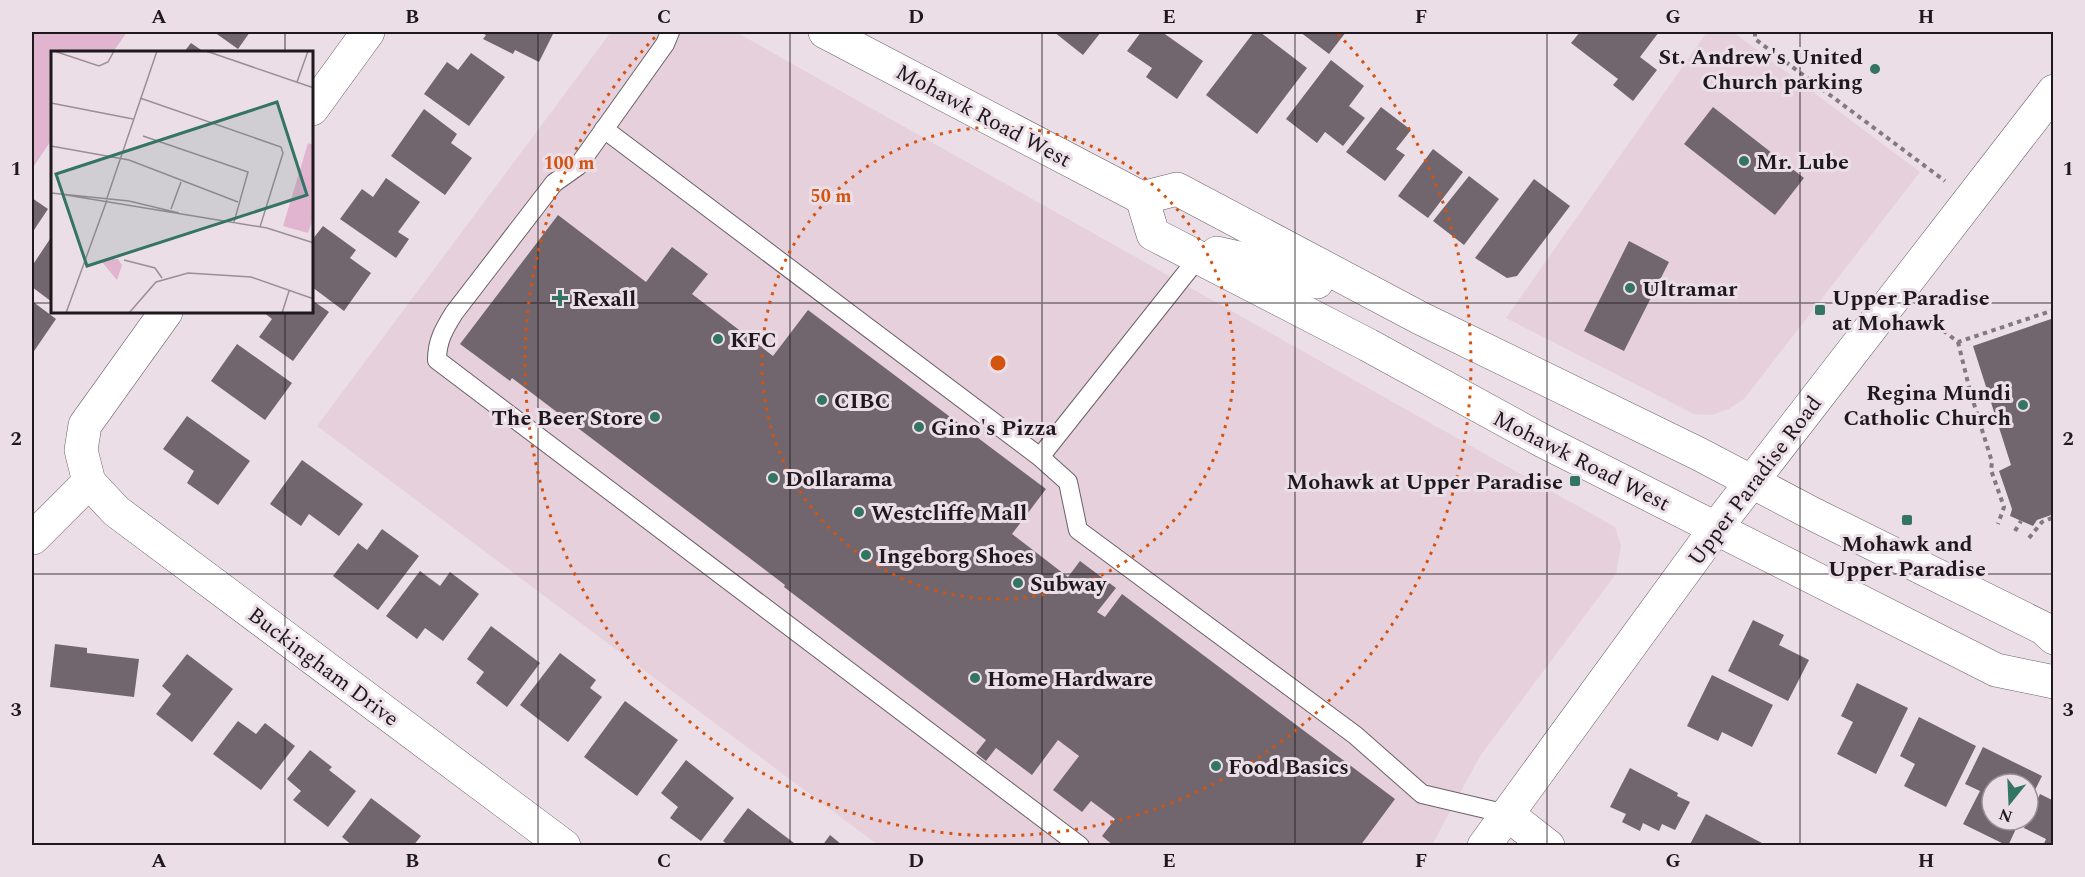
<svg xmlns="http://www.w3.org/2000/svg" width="2085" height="877" font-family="Spectral,serif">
<rect width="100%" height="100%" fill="#ecdee6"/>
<g fill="#e5d0dc">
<polygon points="611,32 736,32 1615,527 1621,546 1616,574 1480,756 1432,845 878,845 317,426"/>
<polygon points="1707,32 1733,32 1920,172 1744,399 1729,409 1712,415 1694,414 1506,318"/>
</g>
<polygon fill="#e1b4d0" points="32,32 127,32 113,52 52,52 52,139 32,169"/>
<g fill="#72666e">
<polygon points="214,32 250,32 238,49"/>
<polygon points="480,32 554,32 539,62 515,50 513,54 483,39 486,35"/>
<polygon points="1054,32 1101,32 1083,55"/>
<polygon points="1141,32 1162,32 1203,61 1177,99 1146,77 1152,68 1127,51"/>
<polygon points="1254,32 1260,32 1307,68 1257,134 1206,95"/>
<polygon points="1300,32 1346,32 1329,54"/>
<polygon points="1580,32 1659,32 1640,57 1657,70 1633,101 1613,85 1618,79 1571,43"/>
<polygon points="191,43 204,52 184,52"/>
<polygon points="471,53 505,77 469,126 424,94 447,62 458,70"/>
<polygon points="1331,60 1364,86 1349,106 1365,118 1343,146 1325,132 1317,143 1286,119"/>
<polygon points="1381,107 1411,130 1396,149 1405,155 1385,181 1346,152"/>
<polygon points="1713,107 1804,178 1775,215 1684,144"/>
<polygon points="424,109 457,134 451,143 472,158 445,195 391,156"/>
<polygon points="1433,149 1463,172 1428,218 1398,196"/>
<polygon points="1469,176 1499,199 1464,245 1433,221"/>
<polygon points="386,178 420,202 398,232 409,239 396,258 340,219 362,189 373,197"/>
<polygon points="1534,179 1570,206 1517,276 1507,278 1475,258"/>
<polygon points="32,198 48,209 32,233"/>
<polygon points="558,215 646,282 672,247 708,274 692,294 773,356 808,310 1046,489 1012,534 1068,577 1080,561 1116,588 1097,612 1105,617 1122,594 1395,799 1360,846 1114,846 1102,836 1115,819 1091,801 1082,812 1053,790 1079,756 1058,740 1032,775 996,748 986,761 976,753 986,740 784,587 785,585 512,378 510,381 460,344"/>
<polygon points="323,226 356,250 350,258 371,273 344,311 312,287 312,240"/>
<polygon points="52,236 52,302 32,287 32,266"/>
<polygon points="1629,241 1669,262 1624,351 1584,331"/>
<polygon points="312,300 329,312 293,361 259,337 272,319 263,312 312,312"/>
<polygon points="32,301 56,319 32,354"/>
<polygon points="2054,318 2054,514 2037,520 2033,526 2010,516 2012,509 1999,471 2011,465 1973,346"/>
<polygon points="237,344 292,383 265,420 211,381"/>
<polygon points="187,416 250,461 218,505 187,483 194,471 163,449"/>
<polygon points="302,460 363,504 339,536 309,514 301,526 270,504"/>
<polygon points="382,529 419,556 378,610 333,576 358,543 367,550"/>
<polygon points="420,571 440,586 450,572 479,594 443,641 425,628 417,639 386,616"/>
<polygon points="1753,620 1784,635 1779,645 1809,660 1788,701 1728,671"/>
<polygon points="491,626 540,663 507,707 476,683 484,672 467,659"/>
<polygon points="55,644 87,648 87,653 139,659 134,697 50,687"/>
<polygon points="560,653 596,680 590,688 602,697 568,742 520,705"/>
<polygon points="187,654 233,689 192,742 156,714 171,694 162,686"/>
<polygon points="1712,675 1773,705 1752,747 1722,732 1718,741 1687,726"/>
<polygon points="1857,683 1908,708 1876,774 1837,754 1853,722 1841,716"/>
<polygon points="625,701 678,740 637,796 584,757"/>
<polygon points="1919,717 1976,746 1946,807 1904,786 1915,764 1900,756"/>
<polygon points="238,721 256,734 265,723 295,746 261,790 213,754"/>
<polygon points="1983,747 2042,776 2028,804 2028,784 1992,784 1992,820 2020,820 2008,846 1963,824 1980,791 1965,784"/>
<polygon points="310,750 332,767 329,770 356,791 328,827 293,800 301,791 287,779"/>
<polygon points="686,760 734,798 701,841 670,818 678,807 661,793"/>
<polygon points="1630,768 1678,793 1677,796 1690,802 1675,830 1662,824 1659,831 1643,823 1640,831 1622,822 1626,814 1610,807"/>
<polygon points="2040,794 2054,801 2054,846 2043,846 2046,839 2024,828"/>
<polygon points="371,798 421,836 413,846 353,846 342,837"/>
<polygon points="748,808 798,846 729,846 723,841"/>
<polygon points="1706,814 1762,843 1761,846 1689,846"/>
<polygon points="830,835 841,844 840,846 822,846"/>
</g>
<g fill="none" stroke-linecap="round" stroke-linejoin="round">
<defs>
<g id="service">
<path d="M670,32L665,44L578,166L554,183L454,313C444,329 437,341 437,360L1080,846"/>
<polyline points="604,129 1040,457 1068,482 1078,530 1355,735 1422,794 1507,814"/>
<polyline points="1040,457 1198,258"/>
</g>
<g id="minor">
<polyline points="312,109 368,32"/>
<polyline points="166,312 85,425 81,450 89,482 116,511 564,846"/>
<polyline points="33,538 89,482"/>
<polyline points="1507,814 1548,846"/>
</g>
<polyline id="tertiary" points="1484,846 1716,528"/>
<g id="secondary">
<polyline points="825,32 1142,198 1177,189 1420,318 1699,454 1815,515 2043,628 2054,638"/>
<polyline points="1142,198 1153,234 1368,345 1543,441 1996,670 2054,682"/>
<polyline points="1217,253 1262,263 1317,282"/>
<polyline points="1716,528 2054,91"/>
</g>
</defs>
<use href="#service" stroke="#6c6067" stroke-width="20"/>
<use href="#minor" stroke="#6c6067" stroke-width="34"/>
<use href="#tertiary" stroke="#6c6067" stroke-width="34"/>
<use href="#secondary" stroke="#6c6067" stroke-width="34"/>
<g stroke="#837a7f" stroke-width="4" stroke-dasharray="4.5 4.5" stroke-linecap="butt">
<polyline points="1755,32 1755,39 1945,181"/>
<polyline points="1936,325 1958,342 2054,310"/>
<polyline points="1958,342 1970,391 1992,462 1991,470 2004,507 1998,524"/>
<polyline points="2015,531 2021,521"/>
<polyline points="2029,538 2042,522 2054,517"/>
</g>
<use href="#service" stroke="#fff" stroke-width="18"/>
<use href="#minor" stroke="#fff" stroke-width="33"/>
<use href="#tertiary" stroke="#fff" stroke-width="33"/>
<use href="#secondary" stroke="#fff" stroke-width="33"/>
</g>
<path fill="none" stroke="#1e191c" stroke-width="1.5" stroke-opacity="0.55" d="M285,32V52M538,32V846M790,32V846M1042,32V846M1295,32V846M1547,32V846M1800,32V846M32,303H52M312,303H2054M285,312V846M32,574H2054"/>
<g fill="none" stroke="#d4530e" stroke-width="3" stroke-dasharray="3 6">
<circle cx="998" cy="363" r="236"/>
<path d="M1338 34A473 473 0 1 1 658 34"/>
</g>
<g fill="#347463" stroke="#ecdee6" stroke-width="2">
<circle cx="1875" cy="69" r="6"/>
<circle cx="1744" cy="161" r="6"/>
<circle cx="1630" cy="288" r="6"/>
<path d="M557 289h6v6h6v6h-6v6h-6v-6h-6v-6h6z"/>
<rect x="1814" y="304" width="12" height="12" rx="3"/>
<circle cx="718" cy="339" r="6"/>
<circle cx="822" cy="400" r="6"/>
<circle cx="2023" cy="405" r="6"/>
<circle cx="655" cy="417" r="6"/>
<circle cx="919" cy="427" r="6"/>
<circle cx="773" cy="478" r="6"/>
<rect x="1569" y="475" width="12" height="12" rx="3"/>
<circle cx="859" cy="512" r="6"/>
<rect x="1901" y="514" width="12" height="12" rx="3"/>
<circle cx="866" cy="555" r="6"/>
<circle cx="1018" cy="583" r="6"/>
<circle cx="975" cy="678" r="6"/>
<circle cx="1216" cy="766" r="6"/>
</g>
<g text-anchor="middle" stroke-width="6" stroke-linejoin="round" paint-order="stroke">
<g font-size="22" font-weight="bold" fill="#1e191c" stroke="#ecdee6" text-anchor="start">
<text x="1863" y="64" text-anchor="end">St. Andrew's United<tspan x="1863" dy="25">Church parking</tspan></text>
<text x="1756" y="169">Mr. Lube</text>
<text x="1642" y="296">Ultramar</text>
<text x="1832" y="305">Upper Paradise<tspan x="1832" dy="25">at Mohawk</tspan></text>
<text x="572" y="306">Rexall</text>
<text x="730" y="347">KFC</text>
<text x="2011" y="400" text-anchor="end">Regina Mundi<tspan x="2011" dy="25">Catholic Church</tspan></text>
<text x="834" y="408">CIBC</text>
<text x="643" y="425" text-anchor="end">The Beer Store</text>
<text x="931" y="435">Gino's Pizza</text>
<text x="785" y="486">Dollarama</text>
<text x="1563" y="489" text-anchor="end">Mohawk at Upper Paradise</text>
<text x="871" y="520">Westcliffe Mall</text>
<text x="1907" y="551" text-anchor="middle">Mohawk and<tspan x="1907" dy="25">Upper Paradise</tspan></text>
<text x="878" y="563">Ingeborg Shoes</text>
<text x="1030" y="591">Subway</text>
<text x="987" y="686">Home Hardware</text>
<text x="1228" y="774">Food Basics</text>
</g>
<g font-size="22" fill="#1e191c" stroke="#ecdee6">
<text transform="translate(984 115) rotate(28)" y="8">Mohawk Road West</text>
<text transform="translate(1582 460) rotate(27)" y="8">Mohawk Road West</text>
<text transform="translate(1754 480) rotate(-53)" y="8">Upper Paradise Road</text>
<text transform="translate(324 666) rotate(37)" y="8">Buckingham Drive</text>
</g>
</g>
<g transform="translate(51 51)">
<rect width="262" height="262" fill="#ecdee6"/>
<path d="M257,92L262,94L263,165L257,182L232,175ZM58,208H67L71,214L66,229L51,211Z" fill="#e1b4d0"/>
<path fill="none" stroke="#9a8f95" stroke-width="1.5" d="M3,0L48,15L57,11L63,0M155,0L263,37M246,31L257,0M89,47L230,96L232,102L209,176M0,52L82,68M92,85L197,121L183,171M0,95L78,109L187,151M0,142L78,150L128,162M9,143L216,177L263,192M56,147L106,0M120,158L130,131M73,209L104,217L111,227M15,262L56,149M78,262L105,231L137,222L200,226L263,248M231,262L238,240"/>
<path fill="#347463" fill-opacity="0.15" stroke="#347463" stroke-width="3" d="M226,51L256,144L36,215L5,123Z"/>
<rect width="262" height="262" fill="none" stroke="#1e191c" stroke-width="3"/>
</g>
<circle cx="998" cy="363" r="9" fill="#d4530e" stroke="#ecdee6" stroke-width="3"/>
<g font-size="18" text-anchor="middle" font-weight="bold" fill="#d4530e" stroke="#ecdee6" stroke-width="6" stroke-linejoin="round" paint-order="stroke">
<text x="569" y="169">100 m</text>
<text x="831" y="202">50 m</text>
</g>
<rect width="2085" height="877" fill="none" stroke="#ecdee6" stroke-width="66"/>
<g transform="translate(2010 802) rotate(198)"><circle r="28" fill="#ecdee6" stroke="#9a8f95" stroke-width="1.5"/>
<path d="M0-4.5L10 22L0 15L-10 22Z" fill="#347463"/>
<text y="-9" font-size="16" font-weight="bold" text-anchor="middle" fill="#1e191c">N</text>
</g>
<rect x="33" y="33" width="2019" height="811" fill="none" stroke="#1e191c" stroke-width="2"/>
<g font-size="20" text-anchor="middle" font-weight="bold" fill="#1e191c">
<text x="159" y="23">A</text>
<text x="412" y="23">B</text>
<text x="664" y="23">C</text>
<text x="916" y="23">D</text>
<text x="1169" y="23">E</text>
<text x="1421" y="23">F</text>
<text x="1673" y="23">G</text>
<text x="1926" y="23">H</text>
<text x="16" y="175">1</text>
<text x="2068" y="175">1</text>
<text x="16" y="445">2</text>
<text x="2068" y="445">2</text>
<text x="16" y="716">3</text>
<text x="2068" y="716">3</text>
<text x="159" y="867">A</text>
<text x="412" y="867">B</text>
<text x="664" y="867">C</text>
<text x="916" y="867">D</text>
<text x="1169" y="867">E</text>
<text x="1421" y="867">F</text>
<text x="1673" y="867">G</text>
<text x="1926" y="867">H</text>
</g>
</svg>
